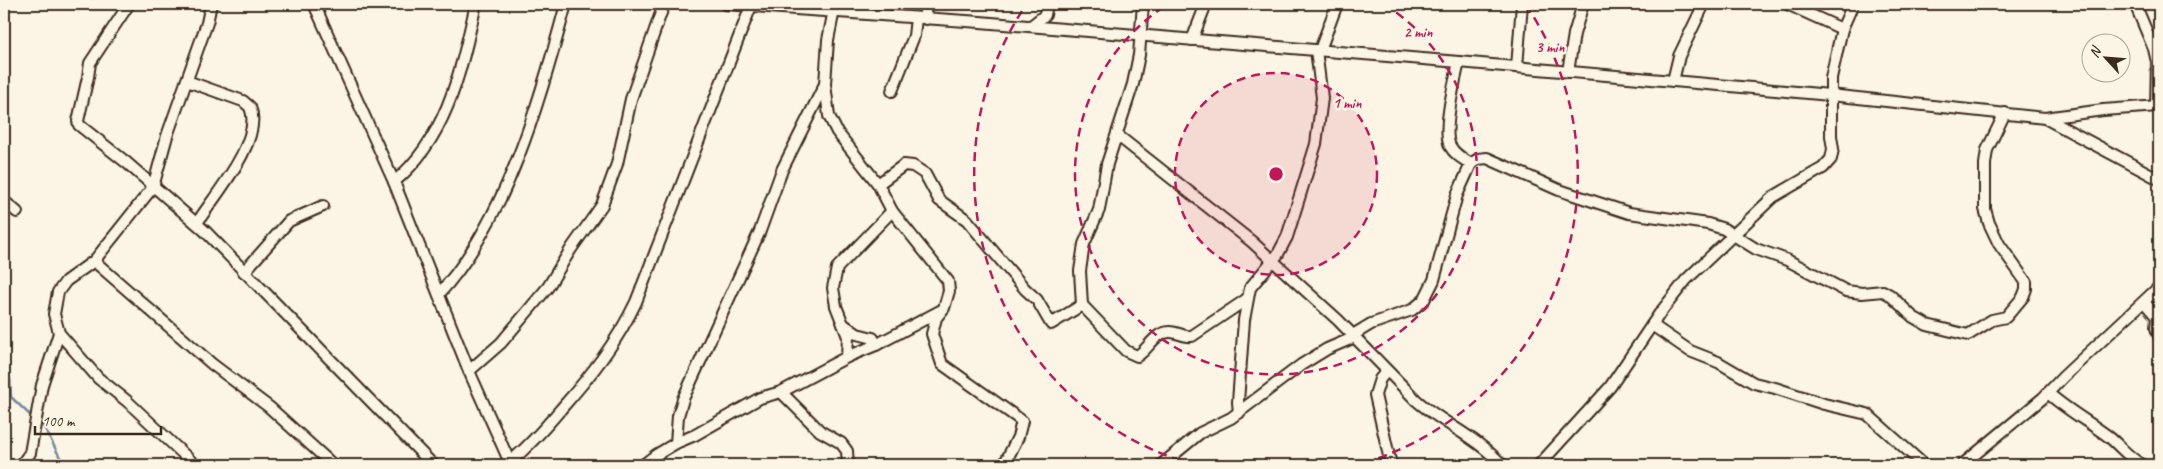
<svg xmlns="http://www.w3.org/2000/svg" width="2163" height="469" font-family="Caveat,sans-serif">
<rect width="100%" height="100%" fill="#fcf5e5"/>
<filter id="ink" filterUnits="userSpaceOnUse"><feTurbulence type="fractalNoise" baseFrequency=".02" numOctaves="2"/><feDisplacementMap in="SourceGraphic" scale="10" xChannelSelector="R" yChannelSelector="G"/><feConvolveMatrix kernelMatrix="1 2 1 2 8 2 1 2 1" color-interpolation-filters="sRGB"/></filter>
<g filter="url(#ink)">
<g fill="none" stroke-linecap="round" stroke-linejoin="round">
<g stroke="#72899e" stroke-width="2.5">
<polyline points="4,335 4,341"/>
<polyline points="4,373 10,379 11,397 32,417"/>
<polyline points="39,422 43,425 64,465"/>
</g>
<defs>
<g id="minor">
<polyline points="129,4 90,63 88,77 78,121 79,125 127,163 205,231 433,465"/>
<polyline points="314,4 394,182 469,371 511,465"/>
<polyline points="725,4 980,22 1459,62 1830,95 2045,118 2103,110 2159,106"/>
<polyline points="832,4 834,10 828,40 825,84 829,116 837,132 878,184 892,211 948,281 949,291 944,308 936,318 932,334 942,364 1022,421 1018,437 1004,465"/>
<polyline points="924,4 926,19"/>
<path d="M1143,4L1139,55L1133,84L1107,164L1099,210L1084,244L1080,271L1082,305L1126,351L1137,356C1148,350 1154,333 1169,332C1177,331 1184,338 1192,336L1247,299"/>
<polyline points="1787,4 1842,29"/>
<polyline points="2135,4 2154,49 2157,62 2156,106"/>
<polyline points="1031,26 1045,15 1047,4"/>
<polyline points="1192,40 1206,4"/>
<polyline points="1320,50 1337,4"/>
<polyline points="1517,67 1522,4"/>
<polyline points="1568,72 1574,34 1583,4"/>
<path d="M187,81L243,101L250,107C264,140 214,196 197,223"/>
<polyline points="1673,81 1679,56 1704,4"/>
<polyline points="892,91 914,36 916,18"/>
<polyline points="2045,118 2159,179"/>
<path d="M1117,135L1251,241L1338,320L1416,400C1443,424 1477,437 1502,465"/>
<polyline points="1471,164 1478,159 1487,158 1559,190 1629,213 1708,224 1724,229 1756,249 1787,260 1846,291 1862,293 1883,291 1890,295 1913,317 1927,325 1968,335 1992,320 2006,317 2023,297 2026,289 2026,282 1999,244 1989,223 1985,209 1985,164 1987,150 2005,113"/>
<path d="M394,182C448,137 461,69 476,4"/>
<polyline points="878,184 904,165 913,166 925,174 939,200 967,220 1025,289 1037,300 1051,324 1082,305"/>
<polyline points="4,201 17,212"/>
<polyline points="94,261 212,364 269,407 333,465"/>
<polyline points="244,272 289,221 323,206"/>
<path d="M439,294C506,221 541,98 566,4"/>
<polyline points="2144,302 2157,317 2156,328 2159,336"/>
<polyline points="843,324 857,334 873,338 876,345"/>
<polyline points="1652,325 1690,351 1718,362 1754,383 1775,388 1824,404 1867,414 1924,465"/>
<path d="M1353,335L1371,324L1412,310L1424,300L1434,280L1457,195L1471,164C1463,159 1455,155 1450,146C1442,130 1455,80 1459,62"/>
<polyline points="847,357 848,337 836,306 833,288 837,268 892,211"/>
<polyline points="469,371 501,343 548,287 571,249 602,205 617,164 631,99 664,4"/>
<polyline points="1387,371 1380,379 1375,395 1391,465"/>
<polyline points="781,392 820,431 841,443 847,451 848,465"/>
<path d="M2048,393C2067,410 2089,422 2109,437C2120,446 2129,458 2142,465"/>
<polyline points="1239,413 1238,402 1244,320 1250,288 1278,254 1287,237 1316,144 1322,98 1316,50"/>
<polyline points="676,443 695,435 760,398 781,392 847,357 876,345 940,311"/>
<path d="M510,462C529,446 545,428 561,409C591,375 616,344 636,302L751,6"/>
<polyline points="21,465 30,453 42,385 59,333"/>
<polyline points="195,465 127,401 98,378 59,333 54,314 58,292 66,281 94,261 153,187 167,136 207,23 211,4"/>
<polyline points="643,465 656,455 676,443 678,416 683,399 760,231 782,170 824,86"/>
<polyline points="1161,465 1200,433 1231,418 1301,365 1327,349 1355,337"/>
<polyline points="1539,465 1610,387 1660,313 1686,280 1773,197 1823,168 1831,159 1833,149 1831,136 1831,78 1842,29 1853,4"/>
<polyline points="1962,465 2043,398 2063,377 2159,287"/>
</g>
</defs>
<use href="#minor" stroke="#3b2a1e" stroke-width="14"/>
<use href="#minor" stroke="#fcf5e5" stroke-width="10"/>
</g>
</g>
<circle cx="1276" cy="174" r="101" fill="#c2185b" fill-opacity=".12"/>
<g fill="none" stroke="#c2185b" stroke-width="2.5" stroke-dasharray="9 6">
<circle cx="1276" cy="174" r="101"/>
<path d="M1384 4A201 201 0 1 1 1168 4"/>
<path d="M1195 465A302 302 0 0 1 1026 5M1526 5A302 302 0 0 1 1357 465"/>
</g>
<circle cx="1276" cy="174" r="8" fill="#c2185b" stroke="#fcf5e5" stroke-width="2.5"/>
<g font-size="15" text-anchor="middle" font-weight="bold" fill="#c2185b" stroke="#fcf5e5" stroke-width="5" stroke-linejoin="round" paint-order="stroke">
<text x="1418" y="37">2 min</text>
<text x="1550" y="52">3 min</text>
<text x="1347" y="108">1 min</text>
</g>
<rect width="2163" height="469" fill="none" stroke="#fcf5e5" stroke-width="20"/>
<rect x="10" y="10" width="2143" height="449" fill="none" stroke="#3b2a1e" stroke-width="2" filter="url(#ink)"/>
<g transform="translate(2106 58) rotate(296)"><circle r="24" fill="#fcf5e5" stroke="#afa495"/>
<path d="M0-4L9 19L0 12L-9 19Z" fill="#3b2a1e"/>
<text y="-8" font-size="14" font-weight="bold" text-anchor="middle" fill="#3b2a1e">N</text>
</g>
<path d="M35 426v8h126v-8" fill="none" stroke="#3b2a1e" stroke-width="2.5"/>
<text x="42" y="426" font-size="15" fill="#3b2a1e" stroke="#fcf5e5" stroke-width="4" paint-order="stroke">100 m</text>
</svg>
